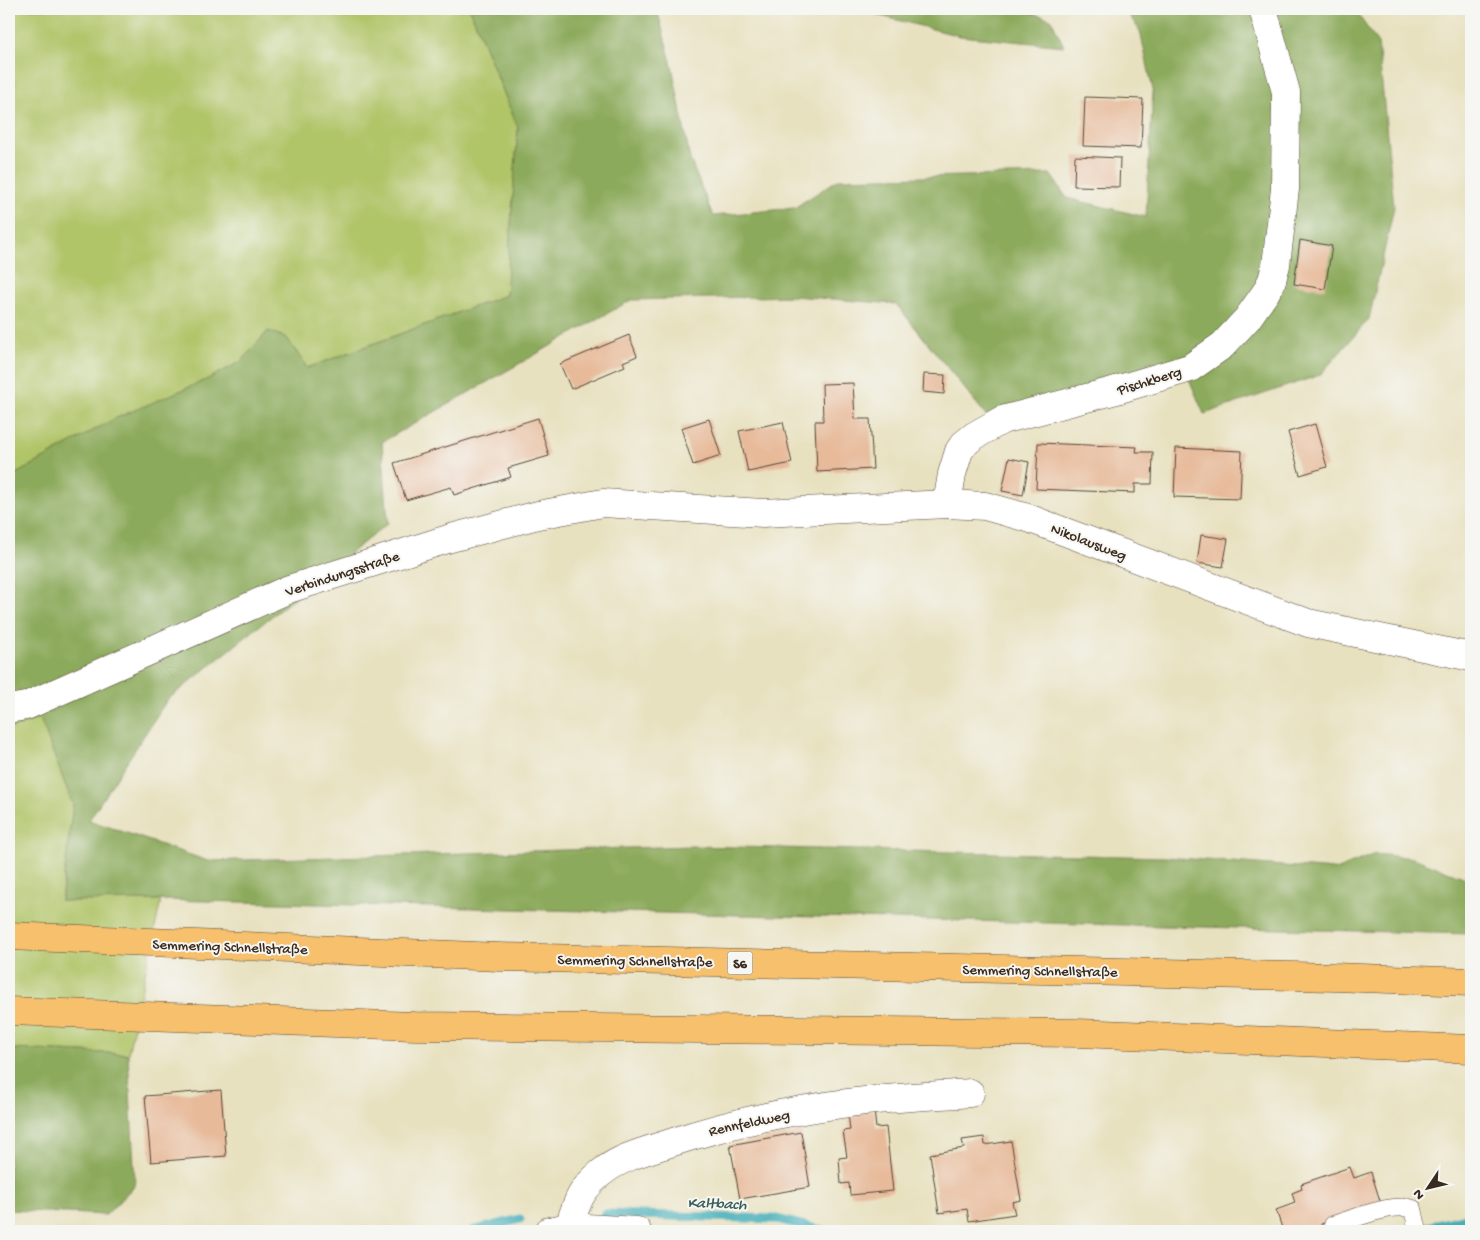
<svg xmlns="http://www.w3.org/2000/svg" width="1480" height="1240" font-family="'Gochi Hand',sans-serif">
<rect width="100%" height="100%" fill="#f6f6f2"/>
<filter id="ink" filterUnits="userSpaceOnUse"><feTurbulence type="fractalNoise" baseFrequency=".02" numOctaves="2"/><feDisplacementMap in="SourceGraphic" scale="10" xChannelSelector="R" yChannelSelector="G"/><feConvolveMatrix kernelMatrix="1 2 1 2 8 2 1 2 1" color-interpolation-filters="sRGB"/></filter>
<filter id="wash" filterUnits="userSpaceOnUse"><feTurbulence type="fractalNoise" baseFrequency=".0096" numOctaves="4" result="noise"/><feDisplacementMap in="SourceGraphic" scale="20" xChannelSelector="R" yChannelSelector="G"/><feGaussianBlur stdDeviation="1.12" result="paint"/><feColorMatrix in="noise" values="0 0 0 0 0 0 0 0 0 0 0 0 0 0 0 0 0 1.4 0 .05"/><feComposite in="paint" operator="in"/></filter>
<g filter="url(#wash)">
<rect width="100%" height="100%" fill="#e8e1c0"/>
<g fill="#b0c468" stroke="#767743">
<polygon points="9,9 470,9 518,128 506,295 307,368 287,338 268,331 242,361 208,379 114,419 9,478"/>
<polygon points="40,718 73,805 61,901 161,900 128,1054 9,1049 9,729"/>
</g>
<g fill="#8caa5c" stroke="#646a3d">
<polygon points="470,9 657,9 672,66 690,159 713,216 794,208 839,179 1050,174 1067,198 1146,217 1153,90 1140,31 1125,9 1354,9 1378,43 1394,207 1369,319 1320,375 1204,414 1180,358 990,420 896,304 793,296 631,300 382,442 388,523 167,700 89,820 208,861 692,846 1166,857 1335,870 1375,854 1413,858 1471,880 1471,934 161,900 61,901 73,805 40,718 9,729 9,478 114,419 208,379 242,361 268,331 287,338 307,368 506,295 518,128"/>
<polygon points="868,9 1019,9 1051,19 1064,46 960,36 877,15"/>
<polygon points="9,1049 128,1054 135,1185 106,1215 9,1210"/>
</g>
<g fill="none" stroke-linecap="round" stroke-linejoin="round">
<g stroke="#3cacb7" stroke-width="9">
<polyline points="605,1214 777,1219 826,1231"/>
<polyline points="1415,1230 1471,1217"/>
<polyline points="472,1231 520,1219"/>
</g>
</g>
<g id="blocks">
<g fill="#e7ba9a">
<polygon points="1085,97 1143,99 1141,148 1083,146"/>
<polygon points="1075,156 1120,158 1119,187 1074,186"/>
<polygon points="1300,240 1332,246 1325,289 1294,284"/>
<polygon points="629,335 637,356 623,362 625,366 571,389 560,364"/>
<polygon points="924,374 945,375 944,394 923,392"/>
<polygon points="853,383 855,419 870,419 873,469 817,472 815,421 823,421 822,384"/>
<polygon points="538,418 549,456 508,468 511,477 454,495 451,487 406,500 394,463"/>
<polygon points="709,419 721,456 693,465 681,428"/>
<polygon points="783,422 792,463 748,472 739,431"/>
<polygon points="1315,424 1327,467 1300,475 1288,432"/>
<polygon points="1038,443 1137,447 1136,452 1153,452 1152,484 1135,484 1135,493 1036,489"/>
<polygon points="1176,448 1242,451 1240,499 1174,497"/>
<polygon points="1009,458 1029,462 1023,495 1002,491"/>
<polygon points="1201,535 1228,539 1223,567 1197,563"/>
<polygon points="221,1090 226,1156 151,1162 145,1096"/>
<polygon points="874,1110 876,1128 886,1127 893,1191 850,1195 849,1183 841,1184 839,1158 847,1157 843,1131 850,1130 848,1113"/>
<polygon points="801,1132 810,1187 740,1199 730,1145"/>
<polygon points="984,1137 985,1145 1011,1141 1021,1200 1012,1202 1015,1214 969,1221 967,1209 939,1213 930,1154 964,1148 962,1140"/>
<polygon points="1350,1167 1354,1178 1371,1172 1381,1204 1321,1224 1323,1231 1283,1231 1276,1210 1295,1203 1292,1193 1302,1189 1301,1184"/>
</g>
</g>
</g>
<g filter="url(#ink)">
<use href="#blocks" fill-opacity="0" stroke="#554536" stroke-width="1"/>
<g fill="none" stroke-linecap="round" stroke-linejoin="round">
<defs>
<path id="service" d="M1333,1225C1353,1219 1393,1202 1413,1209L1418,1231"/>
<g id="minor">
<polyline points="947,504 952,474 959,451 964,444 974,436 1002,420 1113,391 1190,368 1223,345 1247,319 1266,292 1272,280 1276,265 1285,189 1286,92 1263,9"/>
<polyline points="9,709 26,706 289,589 451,538 538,515 603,503 763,513 947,504 985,506 1028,518 1308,623 1471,657"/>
<path d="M569,1227C577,1202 580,1190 601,1173C619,1158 645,1151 667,1144C726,1124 787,1111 848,1103C889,1098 929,1096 970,1093"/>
<polyline points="549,1231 569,1227 637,1231"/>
</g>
<g id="motorway">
<polyline points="9,936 499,957 1334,977 1471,982"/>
<polyline points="9,1011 415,1026 1078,1033 1471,1049"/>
</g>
</defs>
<use href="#service" stroke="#554536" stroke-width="19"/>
<use href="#minor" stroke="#554536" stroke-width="29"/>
<use href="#motorway" stroke="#554536" stroke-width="29"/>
<use href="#service" stroke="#fff" stroke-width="18"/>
<use href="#minor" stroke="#fff" stroke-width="28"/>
<use href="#motorway" stroke="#f7c06c" stroke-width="28"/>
</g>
</g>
<g text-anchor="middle" stroke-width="4" stroke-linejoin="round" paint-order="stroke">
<rect fill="#f6f6f2" stroke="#73675e" stroke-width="1" x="727.5" y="951.5" width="25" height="23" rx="4"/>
<g font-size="14" font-weight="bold" fill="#3b2a1e">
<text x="740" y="968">S6</text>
</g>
<g font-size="15" fill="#3b2a1e" stroke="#f6f6f2">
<text transform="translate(1149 380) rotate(-17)" y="5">Pischkberg</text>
<text transform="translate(1089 541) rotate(21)" y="5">Nikolausweg</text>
<text transform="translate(342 573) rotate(-18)" y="5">Verbindungsstraße</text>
<text transform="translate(230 946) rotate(2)" y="5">Semmering Schnellstraße</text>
<text transform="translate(635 960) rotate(1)" y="5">Semmering Schnellstraße</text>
<text transform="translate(1040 970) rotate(1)" y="5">Semmering Schnellstraße</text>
<text transform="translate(749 1122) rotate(-12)" y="5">Rennfeldweg</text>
</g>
<g font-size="16" font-style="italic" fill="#3b5e5b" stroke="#f6f6f2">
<text transform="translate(717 1202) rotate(2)" y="6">Kaltbach</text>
</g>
</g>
<rect width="1480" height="1240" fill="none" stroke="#f6f6f2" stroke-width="30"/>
<g transform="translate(1428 1188) rotate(235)" stroke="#f6f6f2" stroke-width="4" paint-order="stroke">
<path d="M0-4L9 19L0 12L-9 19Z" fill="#3b2a1e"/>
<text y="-8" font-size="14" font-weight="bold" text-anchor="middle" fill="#3b2a1e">N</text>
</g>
</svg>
